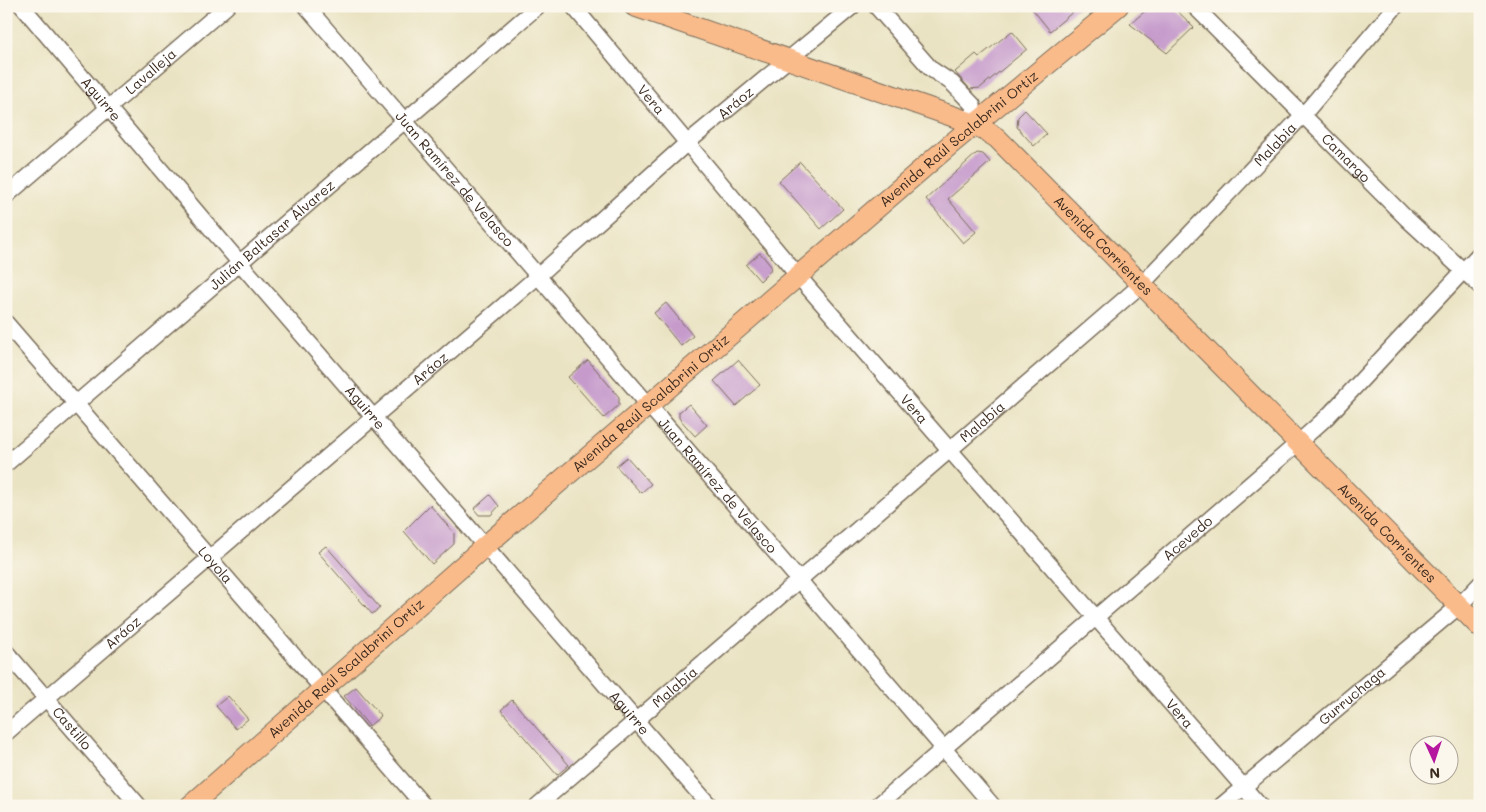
<svg xmlns="http://www.w3.org/2000/svg" width="1486" height="812" font-family="Mali,sans-serif">
<rect width="100%" height="100%" fill="#fbf7ec"/>
<filter id="ink" filterUnits="userSpaceOnUse"><feTurbulence type="fractalNoise" baseFrequency=".02" numOctaves="2"/><feDisplacementMap in="SourceGraphic" scale="10" xChannelSelector="R" yChannelSelector="G"/><feConvolveMatrix kernelMatrix="1 2 1 2 8 2 1 2 1" color-interpolation-filters="sRGB"/></filter>
<filter id="wash" filterUnits="userSpaceOnUse"><feTurbulence type="fractalNoise" baseFrequency=".0096" numOctaves="4" result="noise"/><feDisplacementMap in="SourceGraphic" scale="20" xChannelSelector="R" yChannelSelector="G"/><feGaussianBlur stdDeviation="1.12" result="paint"/><feColorMatrix in="noise" values="0 0 0 0 0 0 0 0 0 0 0 0 0 0 0 0 0 1.4 0 .05"/><feComposite in="paint" operator="in"/></filter>
<g filter="url(#wash)">
<rect width="100%" height="100%" fill="#eae3c3"/>
<g id="blocks">
<g fill="#c69bcc">
<polygon points="1030,6 1080,6 1050,31"/>
<polygon points="1151,6 1172,6 1194,27 1167,53 1130,24"/>
<polygon points="1012,31 1027,49 980,88 970,89 955,72 976,54 979,57"/>
<polygon points="1025,110 1047,134 1034,146 1017,127 1018,117"/>
<polygon points="977,153 983,154 990,162 948,199 976,232 963,243 926,199"/>
<polygon points="800,162 843,209 821,229 779,181"/>
<polygon points="760,253 771,266 770,271 760,281 746,265"/>
<polygon points="666,303 693,336 681,346 654,313"/>
<polygon points="588,360 619,397 619,405 604,418 568,377"/>
<polygon points="738,360 760,385 736,406 714,381"/>
<polygon points="689,404 707,425 695,436 679,418 679,412"/>
<polygon points="627,457 651,484 641,493 616,466"/>
<polygon points="490,495 499,506 491,515 479,515 474,509"/>
<polygon points="430,505 454,533 454,544 432,564 404,531"/>
<polygon points="326,546 380,608 372,614 318,552"/>
<polygon points="356,687 381,716 369,726 344,696"/>
<polygon points="228,696 248,719 236,729 216,706"/>
<polygon points="512,700 569,765 557,775 501,710"/>
</g>
</g>
</g>
<g filter="url(#ink)">
<use href="#blocks" fill-opacity="0" stroke="#786b58" stroke-width="1"/>
<g fill="none" stroke-linecap="round" stroke-linejoin="round">
<defs>
<g id="minor">
<path id="s1" d="M22,6L240,263L710,806"/>
<path id="s2" d="M306,6L993,806"/>
<path id="s3" d="M573,6L799,277L1260,806"/>
<polyline points="876,6 931,69 952,83 973,105 975,124"/>
<path id="s4" d="M1194,6L1406,218L1480,286"/>
<path id="s5" d="M6,196L227,6"/>
<path id="s6" d="M6,323L424,806"/>
<path id="s7" d="M6,464L538,6"/>
<path id="s8" d="M6,652L139,806"/>
<path id="s9" d="M6,733L538,276L687,143L853,6"/>
<path id="s10" d="M537,806L1142,284L1304,114L1396,6"/>
<path id="s11" d="M877,806L1298,443L1327,417L1480,253"/>
<path id="s12" d="M1221,806L1459,606L1480,584"/>
</g>
<g id="major">
<path id="s13" d="M634,6L975,124L997,138L1480,627"/>
<path id="s14" d="M190,806L484,547L951,144L1118,6"/>
</g>
</defs>
<use href="#minor" stroke="#786b58" stroke-width="18"/>
<use href="#major" stroke="#786b58" stroke-width="22"/>
<use href="#minor" stroke="#fff" stroke-width="15"/>
<use href="#major" stroke="#fabb8b" stroke-width="20"/>
</g>
</g>
<g text-anchor="middle" stroke-width="4.5" stroke-linejoin="round" paint-order="stroke">
<g font-size="14" fill="#3b2a1e" stroke="#fbf7ec">
<text dy="5" stroke="none"><textPath href="#s5" startOffset="191">Lavalleja</textPath></text>
<text dy="5" stroke="none"><textPath href="#s1" startOffset="122">Aguirre</textPath></text>
<text dy="5" stroke="none"><textPath href="#s3" startOffset="122">Vera</textPath></text>
<text dy="5" stroke="none"><textPath href="#s9" startOffset="964">Aráoz</textPath></text>
<text dy="5" stroke="none"><textPath href="#s14" startOffset="1018">Avenida Raúl Scalabrini Ortiz</textPath></text>
<text dy="5" stroke="none"><textPath href="#s10" startOffset="992">Malabia</textPath></text>
<text dy="5" stroke="none"><textPath href="#s4" startOffset="215">Camargo</textPath></text>
<text dy="5" stroke="none"><textPath href="#s2" startOffset="228">Juan Ramírez de Velasco</textPath></text>
<text dy="5" stroke="none"><textPath href="#s7" startOffset="351">Julián Baltasar Álvarez</textPath></text>
<text dy="5" stroke="none"><textPath href="#s13" startOffset="538">Avenida Corrientes</textPath></text>
<text dy="5" stroke="none"><textPath href="#s9" startOffset="559">Aráoz</textPath></text>
<text dy="5" stroke="none"><textPath href="#s14" startOffset="612">Avenida Raúl Scalabrini Ortiz</textPath></text>
<text dy="5" stroke="none"><textPath href="#s1" startOffset="528">Aguirre</textPath></text>
<text dy="5" stroke="none"><textPath href="#s3" startOffset="528">Vera</textPath></text>
<text dy="5" stroke="none"><textPath href="#s10" startOffset="588">Malabia</textPath></text>
<text dy="5" stroke="none"><textPath href="#s2" startOffset="632">Juan Ramírez de Velasco</textPath></text>
<text dy="5" stroke="none"><textPath href="#s13" startOffset="942">Avenida Corrientes</textPath></text>
<text dy="5" stroke="none"><textPath href="#s11" startOffset="410">Acevedo</textPath></text>
<text dy="5" stroke="none"><textPath href="#s6" startOffset="320">Loyola</textPath></text>
<text dy="5" stroke="none"><textPath href="#s9" startOffset="154">Aráoz</textPath></text>
<text dy="5" stroke="none"><textPath href="#s14" startOffset="208">Avenida Raúl Scalabrini Ortiz</textPath></text>
<text dy="5" stroke="none"><textPath href="#s10" startOffset="182">Malabia</textPath></text>
<text dy="5" stroke="none"><textPath href="#s12" startOffset="171">Gurruchaga</textPath></text>
<text dy="5" stroke="none"><textPath href="#s1" startOffset="932">Aguirre</textPath></text>
<text dy="5" stroke="none"><textPath href="#s3" startOffset="932">Vera</textPath></text>
<text dy="5" stroke="none"><textPath href="#s8" startOffset="101">Castillo</textPath></text>
</g>
</g>
<rect width="1486" height="812" fill="none" stroke="#fbf7ec" stroke-width="25"/>
<g transform="translate(1434 760) rotate(177)"><circle r="24" fill="#fbf7ec" stroke="#aea59a"/>
<path d="M0-4L9 19L0 12L-9 19Z" fill="#b5179e"/>
<text y="-8" font-size="14" font-weight="bold" text-anchor="middle" fill="#3b2a1e">N</text>
</g>
</svg>
